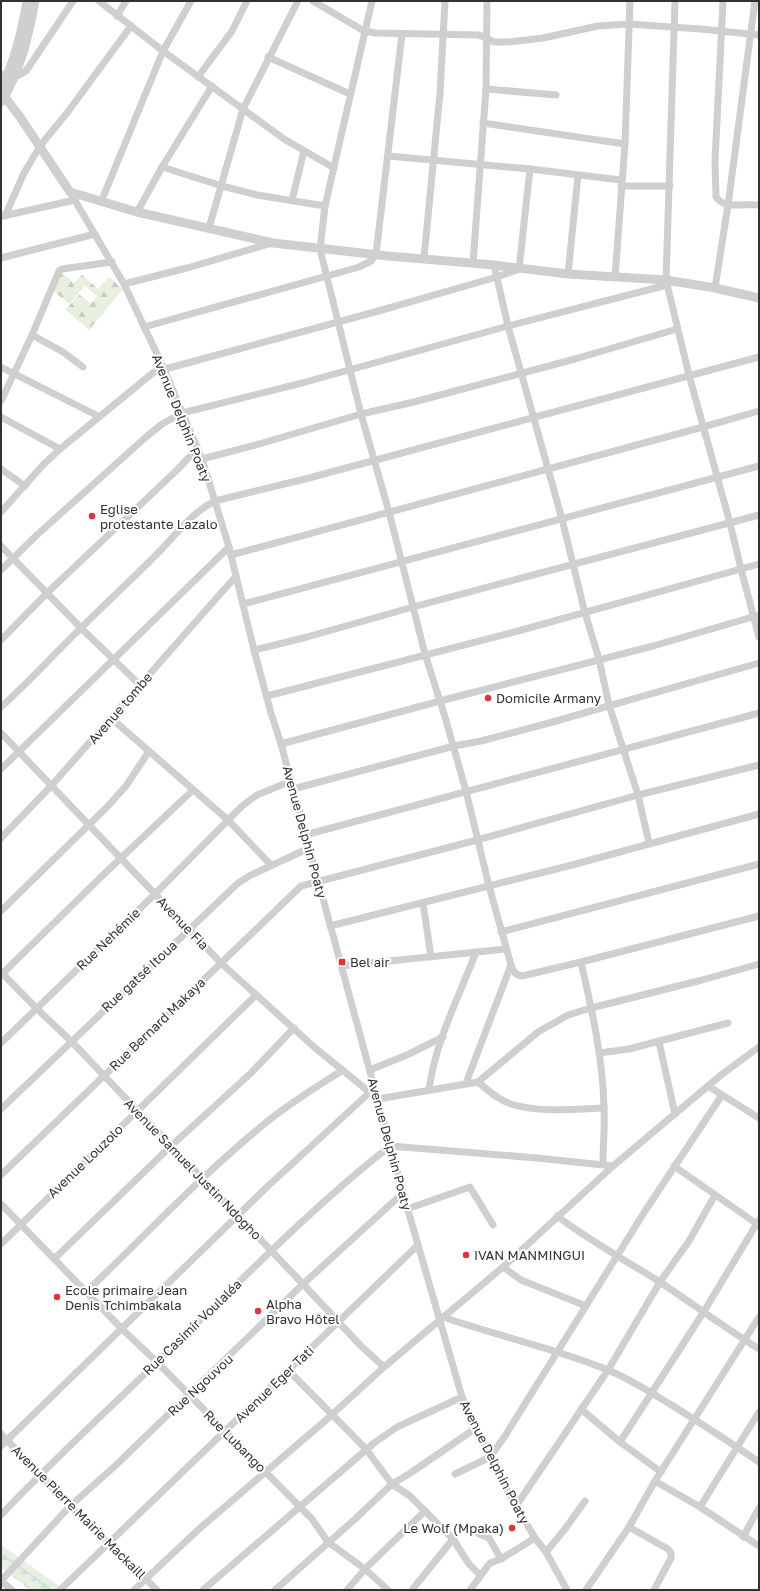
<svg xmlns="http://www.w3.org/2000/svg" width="760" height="1591" font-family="'Golos Text',sans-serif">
<defs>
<pattern id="forest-firs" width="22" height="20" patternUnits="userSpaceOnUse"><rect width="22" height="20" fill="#e7efdf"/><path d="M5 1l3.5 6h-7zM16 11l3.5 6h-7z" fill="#c7cdc0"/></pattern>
<pattern id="wetland-marsh" width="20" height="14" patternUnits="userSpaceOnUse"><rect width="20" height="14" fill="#e7efdf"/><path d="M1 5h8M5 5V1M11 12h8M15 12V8" fill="none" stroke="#c7cdc0"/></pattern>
</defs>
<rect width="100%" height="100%" fill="#fff"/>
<polygon fill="url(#forest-firs)" points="62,273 74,283 82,275 98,289 109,277 123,289 89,330 66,310 64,312 79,294 91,304 97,296 85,286 69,304 49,287"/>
<polygon fill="url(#wetland-marsh)" points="1,1545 65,1590 30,1590 1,1567"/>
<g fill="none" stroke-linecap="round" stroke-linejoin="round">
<polyline stroke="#cbe0ef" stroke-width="2" points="1,1556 10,1560 51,1590"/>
<g stroke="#cfcfcf" stroke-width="7">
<polyline points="99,1 163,51 284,139 334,168"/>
<polyline points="313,1 364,31 376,33 479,35 494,42 509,42 543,38 598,26 628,24 701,29 759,35"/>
<path d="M372,1L325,206L320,249L361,414L389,512L425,654L445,717L466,791L489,886L511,965C513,971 515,975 522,976L581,962L759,916"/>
<polyline points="675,1 666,280 689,375 730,523 741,569 759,637"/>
<path d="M723,1L715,160L716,197C725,210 745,203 759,205"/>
<polyline points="117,16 126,1"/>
<polyline points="268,57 350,94"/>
<path d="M1,74C11,79 17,77 26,71L73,1"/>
<polyline points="198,77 232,31 247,1"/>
<polyline points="486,89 556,95"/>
<polyline points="483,123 625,144"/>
<polyline points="388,156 530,169 621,180"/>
<polyline points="162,167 222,186 257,195 325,206"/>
<polyline points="621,186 670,186"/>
<polyline points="70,192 124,284 164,369 202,459 229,547 254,650 271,713 281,744 403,1193 462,1397 490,1457 516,1506 535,1538 546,1552 567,1590"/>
<polyline points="292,200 304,151"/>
<polyline points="101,202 163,51 191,1"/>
<polyline points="137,212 162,167 212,86"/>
<polyline points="3,216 75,200"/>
<polyline points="5,216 24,173 40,146 67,113 131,26"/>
<polyline points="209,228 243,109 298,1"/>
<polyline points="1,258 95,234"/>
<polyline points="424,258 440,93 445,1"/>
<polyline points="473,263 486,89 487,1"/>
<polyline points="494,265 508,326 562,519 585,613 599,659 609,705 638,795 649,843"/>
<polyline points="568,274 578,176"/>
<polyline points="615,277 625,144 630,1"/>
<polyline points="124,284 187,268 272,243"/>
<polyline points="715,288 728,205 755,1"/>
<polyline points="144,327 359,267 371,261 376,254 402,34"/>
<polyline points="32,335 63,352 83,367"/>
<polyline points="1,367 98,416"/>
<polyline points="1,401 32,335 59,271 62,269 112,262"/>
<polyline points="1,417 60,449"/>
<polyline points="202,459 259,444 361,414 414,402 575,359 677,329"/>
<polyline points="1,469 25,486"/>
<polyline points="1,512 43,465 60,449 154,372 382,310 497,277 519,269 530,169"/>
<polyline points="1,546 81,628 140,685"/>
<polyline points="231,555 703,427 759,411"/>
<polyline points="1,570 39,533 146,437 162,424 182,413 302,383 508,326 667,285"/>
<polyline points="243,604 759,466"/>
<polyline points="1,640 47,593 176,471 197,449"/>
<polyline points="254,650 307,637 413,607 759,515"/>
<polyline points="267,696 518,631 759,564"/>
<path d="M1,707C29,682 54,654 81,628C105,604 129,582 153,558C173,539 190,513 215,501L309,478L759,357"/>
<polyline points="111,718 228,820 271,865"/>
<polyline points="1,733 221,963 314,1047 378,1099 478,1082 538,1032 568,1015 591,1008 702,980 759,964"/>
<polyline points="281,744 440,701 653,646 759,615"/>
<polyline points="1,769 229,547"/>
<polyline points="293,789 454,746 481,741 549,723 759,663"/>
<polyline points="305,835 759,713"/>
<polyline points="1,838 52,785 236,576"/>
<polyline points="423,903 431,957"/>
<polyline points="1,911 107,807 126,786 149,751"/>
<polyline points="330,926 572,865 759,814"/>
<polyline points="501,932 759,864"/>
<path d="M581,962C592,1010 603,1059 604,1108C605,1127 603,1145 603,1164"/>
<polyline points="341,966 506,949"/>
<polyline points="1,972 36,1008 71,1041 303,1284 361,1346 384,1367"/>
<polyline points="1,975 104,874 193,790"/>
<polyline points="659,1042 675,1114"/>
<polyline points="1,1043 155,894 242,806 257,795 291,781"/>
<polyline points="599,1053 629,1049 728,1023"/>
<polyline points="370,1070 409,1054 443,1037"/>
<path d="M478,1082C488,1090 498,1100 511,1104C539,1113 575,1109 604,1108"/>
<polyline points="466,1083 511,965"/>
<polyline points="708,1086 759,1118"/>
<path d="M429,1090C435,1042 459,997 476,952"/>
<polyline points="1,1109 237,884 249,876 309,848"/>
<polyline points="674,1166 757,1224"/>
<polyline points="1,1175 301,886 477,840 638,795 759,765"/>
<polyline points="1,1204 121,1328 157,1362 312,1519 328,1542 365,1569 388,1590"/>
<polyline points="407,1209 470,1187 493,1225"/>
<path d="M557,1216C590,1241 625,1260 660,1282C693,1304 725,1328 759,1349"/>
<polyline points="1,1244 256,995"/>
<polyline points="54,1259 171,1146 251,1073 294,1028"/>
<polyline points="503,1267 521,1280 586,1306"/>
<path d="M86,1292C148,1233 206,1170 273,1117C295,1100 319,1085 343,1070"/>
<path d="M443,1317C497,1336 555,1348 608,1370C630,1379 650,1392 670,1404C700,1423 730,1442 759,1462"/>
<polyline points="288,1370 366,1449 392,1484 410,1496 453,1539 469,1564 480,1575"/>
<polyline points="581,1409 620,1442 661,1472"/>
<polyline points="1,1434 70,1506 157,1590"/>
<polyline points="620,1442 703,1313 759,1220"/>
<polyline points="1,1446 268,1186 369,1093"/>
<polyline points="455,1474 490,1457 505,1436 645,1211 722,1095"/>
<polyline points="655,1481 700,1507 759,1546"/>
<polyline points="516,1506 608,1370 660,1282 689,1241 715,1195"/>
<polyline points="700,1507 759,1412"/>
<path d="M1,1515C51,1462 105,1413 157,1362C234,1288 306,1212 390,1146L537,1158L613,1166"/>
<polyline points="629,1527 668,1549 671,1553 671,1558 654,1590"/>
<polyline points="479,1534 489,1538 501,1559"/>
<polyline points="743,1537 759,1508"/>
<polyline points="546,1552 565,1529 585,1501"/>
<polyline points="1,1581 70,1506 115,1466 303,1284 403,1193"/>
<polyline points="1,1581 12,1590"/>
<polyline points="60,1590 418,1245"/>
<polyline points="134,1590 199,1529 326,1420 384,1367 503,1267 613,1166 721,1075 759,1047"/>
<polyline points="203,1590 374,1443 397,1427 462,1397"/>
<polyline points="275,1590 354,1520 392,1484 409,1474 476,1428"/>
<polyline points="347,1590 365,1569 425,1511"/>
<polyline points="412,1590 453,1539"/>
<polyline points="470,1590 490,1563 501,1559 535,1538"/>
<polyline points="586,1590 629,1527 655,1481 759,1317"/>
</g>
<g stroke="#cfcfcf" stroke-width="9">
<path d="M1,88C15,61 22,31 27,1"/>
<polyline points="1,92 20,117 70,192 137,212 273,243 388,256 494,265 568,274 666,280 715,288 759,298"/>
<path d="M1,102C21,70 28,38 35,1"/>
</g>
</g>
<g fill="#ef2d34" stroke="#fff" stroke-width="1.5">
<circle cx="92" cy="516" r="4"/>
<circle cx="488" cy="698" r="4"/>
<rect x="338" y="958" width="8" height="8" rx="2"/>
<circle cx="466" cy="1255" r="4"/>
<circle cx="57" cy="1297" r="4"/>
<circle cx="258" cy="1311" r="4"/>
<circle cx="512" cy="1528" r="4"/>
</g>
<g text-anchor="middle" stroke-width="4" stroke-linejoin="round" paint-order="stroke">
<g font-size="13" fill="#323232" stroke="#fff">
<text transform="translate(182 418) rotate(68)" y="5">Avenue Delphin Poaty</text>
<text transform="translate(120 708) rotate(-49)" y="5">Avenue tombe</text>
<text transform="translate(305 832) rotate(75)" y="5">Avenue Delphin Poaty</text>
<text transform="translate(183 923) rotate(46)" y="5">Avenue Fia</text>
<text transform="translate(108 939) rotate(-44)" y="5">Rue Nehémie</text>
<text transform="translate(139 976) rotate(-43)" y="5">Rue gatsé Itoua</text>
<text transform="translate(157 1024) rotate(-44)" y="5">Rue Bernard Makaya</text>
<text transform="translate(390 1144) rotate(75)" y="5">Avenue Delphin Poaty</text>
<text transform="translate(85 1161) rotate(-44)" y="5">Avenue Louzolo</text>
<text transform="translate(193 1169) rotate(46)" y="5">Avenue Samuel Justin Ndogho</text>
<text transform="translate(192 1327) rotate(-44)" y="5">Rue Casimir Voulaléa</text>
<text transform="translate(274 1384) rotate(-44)" y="5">Avenue Eger Tati</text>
<text transform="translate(200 1385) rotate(-43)" y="5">Rue Ngouvou</text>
<text transform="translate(235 1441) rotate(45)" y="5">Rue Lubango</text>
<text transform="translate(495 1462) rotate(63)" y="5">Avenue Delphin Poaty</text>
<text transform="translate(79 1512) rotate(45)" y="5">Avenue Pierre Mairie Mackaill</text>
</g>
<g font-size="13" fill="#323232" stroke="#fff" text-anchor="start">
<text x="100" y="514">Eglise<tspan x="100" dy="15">protestante Lazalo</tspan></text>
<text x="496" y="703">Domicile Armany</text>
<text x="350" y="967">Bel air</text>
<text x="474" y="1260">IVAN MANMINGUI</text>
<text x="65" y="1295">Ecole primaire Jean<tspan x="65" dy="15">Denis Tchimbakala</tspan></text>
<text x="266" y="1309">Alpha<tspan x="266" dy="15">Bravo Hôtel</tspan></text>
<text x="504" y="1533" text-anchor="end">Le Wolf (Mpaka)</text>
</g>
</g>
<rect width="760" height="1591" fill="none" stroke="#323232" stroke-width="4"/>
</svg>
